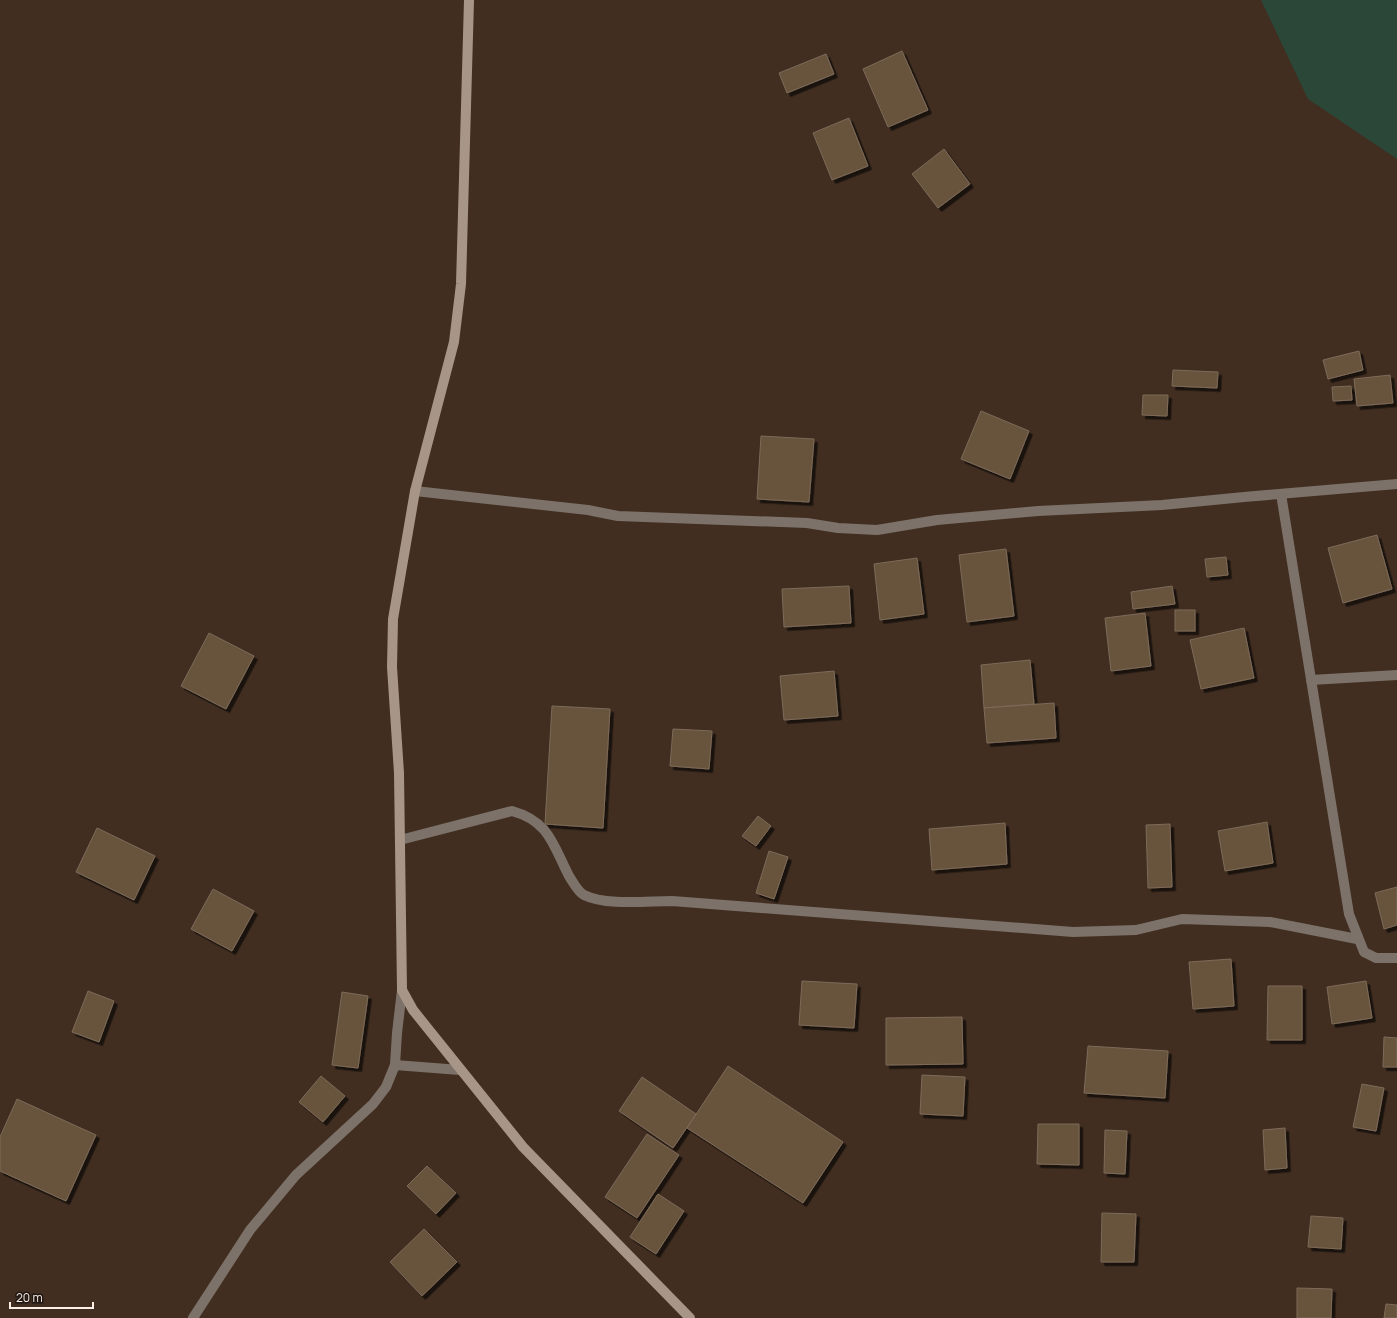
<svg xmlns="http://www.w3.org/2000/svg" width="1397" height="1318" font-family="Manrope,sans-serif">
<defs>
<filter id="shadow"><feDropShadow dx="3.5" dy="3.5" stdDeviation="0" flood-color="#0009"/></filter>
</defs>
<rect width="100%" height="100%" fill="#412e21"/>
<polygon fill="#2b4738" points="1261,0 1397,0 1397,159 1308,99"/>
<g fill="#68533d" stroke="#7d6b59" filter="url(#shadow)">
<polygon points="902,51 928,110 888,127 863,69"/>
<polygon points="826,54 834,74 787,93 779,73"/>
<polygon points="849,118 868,166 832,180 813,133"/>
<polygon points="944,149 970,184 938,208 912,174"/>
<polygon points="1359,351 1363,370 1328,379 1323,360"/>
<polygon points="1173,370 1218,372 1217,388 1172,386"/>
<polygon points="1390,375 1393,403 1357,406 1354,379"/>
<polygon points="1351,386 1352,400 1333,401 1332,387"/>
<polygon points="1143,395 1168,395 1167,416 1142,415"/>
<polygon points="981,411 1029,431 1010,479 961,459"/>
<polygon points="761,436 814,439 809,502 757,499"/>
<polygon points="1377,535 1392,589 1343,603 1328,548"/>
<polygon points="1006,549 1014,616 967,622 959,555"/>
<polygon points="1226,557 1228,575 1207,577 1205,559"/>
<polygon points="917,558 924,614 880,620 874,564"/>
<polygon points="849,586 851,623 784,627 782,589"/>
<polygon points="1172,586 1175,604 1133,609 1131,592"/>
<rect x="1175" y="610" width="20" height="21"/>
<polygon points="1145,613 1151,666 1111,671 1105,618"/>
<polygon points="1244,628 1254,678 1201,689 1190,640"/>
<polygon points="209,633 254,656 226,709 181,686"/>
<polygon points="1030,660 1034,704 984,708 981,665"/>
<polygon points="834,671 838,716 784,720 780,676"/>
<polygon points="1054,703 1056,738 987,743 984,708"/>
<polygon points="552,706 610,709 603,828 545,824"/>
<polygon points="673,729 712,731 709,769 670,766"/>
<polygon points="758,816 771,826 756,846 742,836"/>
<polygon points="1267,822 1273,863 1225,871 1218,831"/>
<polygon points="1005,823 1007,864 932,870 929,829"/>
<polygon points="1170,824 1172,887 1148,888 1146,825"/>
<polygon points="97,828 155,856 134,900 76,872"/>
<polygon points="769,851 788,857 774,899 756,893"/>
<polygon points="1397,887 1397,925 1384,929 1375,893"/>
<polygon points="213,889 254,911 232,951 191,929"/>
<polygon points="1231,959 1234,1006 1193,1009 1189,962"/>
<polygon points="802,981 857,984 854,1028 799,1025"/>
<polygon points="1366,981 1372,1018 1332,1024 1327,987"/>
<polygon points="1268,986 1302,986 1302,1040 1267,1040"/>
<polygon points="88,991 114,1001 99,1042 72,1032"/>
<polygon points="342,992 368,996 358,1068 332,1065"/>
<polygon points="962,1017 963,1064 886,1065 886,1018"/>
<polygon points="1384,1037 1397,1038 1397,1067 1383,1067"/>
<polygon points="1088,1046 1168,1051 1165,1098 1084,1093"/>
<polygon points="728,1066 843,1142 803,1203 687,1128"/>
<polygon points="922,1075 965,1077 963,1116 920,1114"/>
<polygon points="321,1076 345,1096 323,1122 299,1102"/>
<polygon points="642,1077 696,1114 673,1148 619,1111"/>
<polygon points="1362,1084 1384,1088 1376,1131 1353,1127"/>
<polygon points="17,1099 96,1135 66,1201 0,1171 0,1137"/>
<polygon points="1038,1124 1079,1124 1079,1165 1037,1164"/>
<polygon points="1285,1128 1287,1168 1265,1170 1263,1130"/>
<polygon points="1105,1130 1127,1131 1125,1174 1104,1173"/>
<polygon points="647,1134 679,1155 637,1218 605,1197"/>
<polygon points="427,1166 456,1193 436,1214 407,1186"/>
<polygon points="658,1194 684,1211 656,1254 630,1237"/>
<polygon points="1102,1213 1136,1214 1134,1262 1101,1262"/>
<polygon points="1311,1216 1343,1218 1341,1249 1308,1247"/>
<polygon points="424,1229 457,1262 422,1296 390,1262"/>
<polygon points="1297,1288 1332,1289 1331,1318 1297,1318"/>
<polygon points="1386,1304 1397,1305 1397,1318 1384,1318"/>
</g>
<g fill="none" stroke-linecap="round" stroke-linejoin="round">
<g stroke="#7d7269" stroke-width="10">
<polyline points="415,491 588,510 618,516 807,523 838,528 877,530 937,520 1038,511 1162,505 1244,497 1397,484"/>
<polyline points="1281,494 1349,914 1364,952 1376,958 1397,958"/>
<polyline points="1311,680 1397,675"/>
<path d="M400,840L512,811C549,821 553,845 569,876C573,882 578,892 584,895C606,906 647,901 672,901L1073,932L1136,930L1182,919L1270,922L1357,939"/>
<polyline points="395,1065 460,1070"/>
<polyline points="193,1318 250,1230 296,1175 373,1104 386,1087 395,1065 397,1033 402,990"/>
</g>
<polyline stroke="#a79587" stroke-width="10" points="469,0 461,284 454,342 415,491 393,619 392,667 399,773 402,990 413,1010 523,1147 690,1318"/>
</g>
<path d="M10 1302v6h83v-6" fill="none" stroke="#fbeee6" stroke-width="2"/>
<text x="16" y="1302" font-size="12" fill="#fbeee6" stroke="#211813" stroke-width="3" paint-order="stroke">20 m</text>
</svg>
